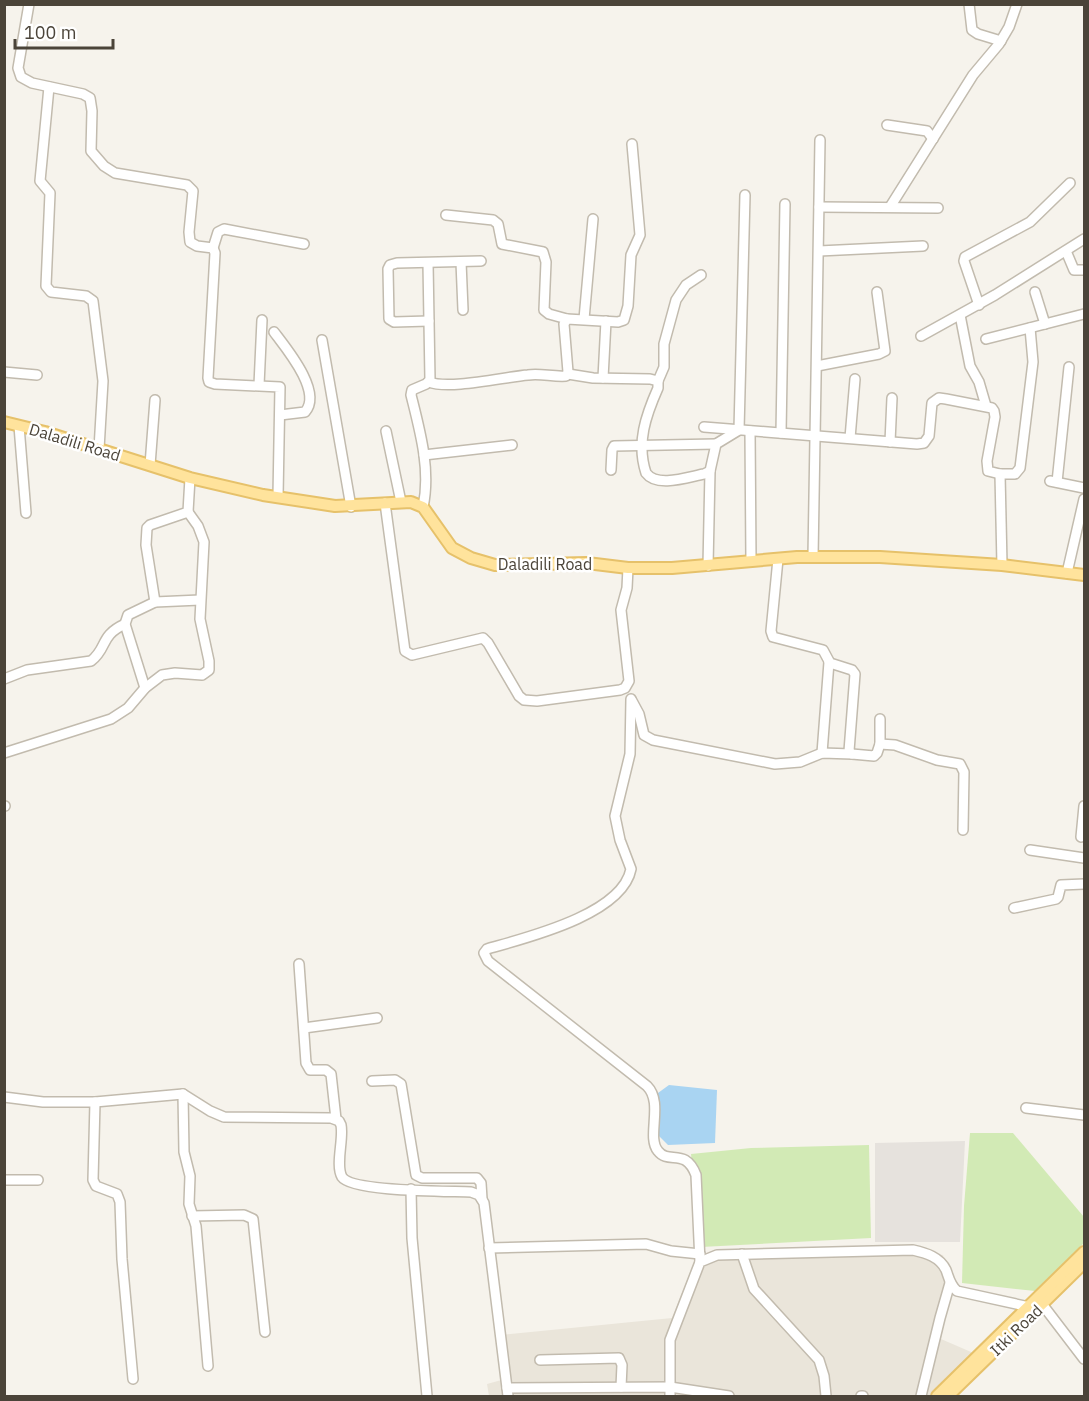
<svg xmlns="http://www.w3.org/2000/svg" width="1089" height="1401" font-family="'IBM Plex Sans',sans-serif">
<rect width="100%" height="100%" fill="#f6f3ec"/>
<polygon fill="#eae5da" points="882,1246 943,1255 951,1285 941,1339 978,1355 935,1396 489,1396 487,1384 505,1379 501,1335 672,1318 695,1260 742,1253"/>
<polygon fill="#e6e2dd" points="965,1141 960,1242 875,1242 875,1143"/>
<g fill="#d2eab5">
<polygon points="970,1133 1013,1133 1084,1217 1084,1243 1035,1291 962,1283 964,1206"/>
<polygon points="869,1145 871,1238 701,1247 691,1154 751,1148"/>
</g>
<polygon fill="#a9d4f2" points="669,1085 717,1090 715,1143 668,1145 658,1135 658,1093"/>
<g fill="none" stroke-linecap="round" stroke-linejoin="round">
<defs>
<g id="minor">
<polyline points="29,4 18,68 21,77 32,83 83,94 90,98 92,111 91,151 104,166 115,173 187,185 193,191 189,232 190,242 197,246 213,248 215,253 208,378 209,382 215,384 280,387 278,496"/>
<polyline points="969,4 972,30 978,34 1001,41"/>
<polyline points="49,87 40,181 50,193 46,286 51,292 86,296 93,301 103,381 99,449"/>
<polyline points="887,125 927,131 933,139"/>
<polyline points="819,207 938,208"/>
<polyline points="890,207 973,75 999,44 1009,27 1017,4"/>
<polyline points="446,215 493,220 498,224 502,244 543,252 546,262 544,310 549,314 567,319"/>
<polyline points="213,248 218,232 224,229 304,244"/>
<polyline points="819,251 923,246"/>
<polyline points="1066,251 1074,270 1084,270"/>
<polyline points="461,262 463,310"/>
<polyline points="1035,292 1045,324"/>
<polyline points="979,305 964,261 965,257 1030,222 1070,183"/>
<polyline points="960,315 970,366 979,382 986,406"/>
<polyline points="584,319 593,219"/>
<polyline points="429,321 394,322 389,319 388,269 390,265 397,263 481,261"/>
<path d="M274,332C286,348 323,392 305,412L280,415"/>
<polyline points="921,336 995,295 1084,239"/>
<polyline points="986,339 1084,314"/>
<polyline points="322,340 351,507"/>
<polyline points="817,366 879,354 885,351 877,292"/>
<polyline points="4,372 37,375"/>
<path d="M568,374L593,378L650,379L658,381V388C646,415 636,443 646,473C657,488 688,477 704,474L710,471L716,444L739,430L745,195"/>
<polyline points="603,378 606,321"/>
<polyline points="658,381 664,367 664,344 676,300 686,285 701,275"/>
<path d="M429,382C449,390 504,377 528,375C540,373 553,377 566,376L568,372L564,324L567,319L618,322L624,320L628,306L631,255L640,235L632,144"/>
<polyline points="259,385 262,320"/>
<polyline points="19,426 26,513"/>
<polyline points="704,427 917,444 924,443 929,436 932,403 939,398 946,399 992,408 994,411 995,417 987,461 988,471 1000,474 1015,474 1020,468 1033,362 1030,328"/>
<polyline points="386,431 401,502"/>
<polyline points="750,431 751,561"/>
<polyline points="781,433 785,204"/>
<polyline points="850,438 855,379"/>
<polyline points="890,442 892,398"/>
<polyline points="424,455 512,445"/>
<polyline points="150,465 155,400"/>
<polyline points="611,470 612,450 614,446 716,444"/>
<polyline points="1000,474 1002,565"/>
<polyline points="1050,481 1084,488"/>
<polyline points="1057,482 1069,367"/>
<polyline points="385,503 405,651 412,655 483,638 488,643 519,696 524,700 537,701 620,690 625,688 629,681 621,610 627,588 628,568"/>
<path d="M423,507C431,470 420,431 411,395L412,390L426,384L430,380L428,263"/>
<polyline points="813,557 820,140"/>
<polyline points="778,559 771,631 773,637 823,650 830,663 852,670 855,674 849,751 852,754 874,756 877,753 880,744 895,745 937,760 960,764 964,772 963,830"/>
<polyline points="708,566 710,471"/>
<polyline points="1067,573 1084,499"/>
<polyline points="155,602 146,545 147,528 150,525 188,512 190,478"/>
<path d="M4,679L27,670L91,661C108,648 99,636 125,624"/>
<polyline points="145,688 125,624 128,615 155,602 200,600"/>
<path d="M631,699L630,754L615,816L620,840L631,869C622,915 525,938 487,949L484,953L488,961L647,1086C664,1103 646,1137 658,1151C669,1165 685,1147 696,1175L700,1262"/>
<polyline points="632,701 639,714 644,735 653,740 775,764 800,762 822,753 852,754"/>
<polyline points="880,744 880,719"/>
<polyline points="4,753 111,719 128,708 145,688 162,675 175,673 202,675 209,670 209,661 200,619 204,542 198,526 188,512"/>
<polyline points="822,753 829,662"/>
<polyline points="4,806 5,806"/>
<polyline points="1081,837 1084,806"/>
<polyline points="1030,850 1084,858"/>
<polyline points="1014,908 1056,899 1058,897 1061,885 1084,884"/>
<polyline points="299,964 306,1063 310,1070 326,1070 331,1074 336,1119"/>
<polyline points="304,1028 377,1018"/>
<polyline points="372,1081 395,1080 401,1084 416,1175 422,1178 477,1178 481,1183 482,1199"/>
<polyline points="183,1094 184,1152 190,1176 189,1204 196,1226 208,1366"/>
<path d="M4,1097L43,1102H95L183,1094L210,1111L224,1117L331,1118L339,1121L341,1125C344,1139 335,1165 342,1177C352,1192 449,1191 471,1192L479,1195L484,1203L508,1396"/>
<polyline points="95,1102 93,1180 96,1186 117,1194 120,1202 122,1259 133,1379"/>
<polyline points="1026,1108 1084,1115"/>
<polyline points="4,1180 38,1180"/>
<polyline points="411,1189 412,1238 427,1396"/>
<polyline points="192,1216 244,1215 253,1219 265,1332"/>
<polyline points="489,1248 646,1244 671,1251 700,1254"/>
<polyline points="742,1254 754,1289 819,1360 824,1376 826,1396"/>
<polyline points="1042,1304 1084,1359"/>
<polyline points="540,1360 619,1358 622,1365 621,1387"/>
<polyline points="507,1388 670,1387 729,1396"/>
<path d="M670,1396V1340L700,1262L717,1255L913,1250C926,1253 940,1257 946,1270C949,1278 950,1285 957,1291L1034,1308"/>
<polyline points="861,1396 863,1396"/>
<polyline points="921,1396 940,1318 950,1283"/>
</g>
<g id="major">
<polyline points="4,422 45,432 190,478 263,495 335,506 411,502 423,507 452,548 471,558 495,565 587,563 628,568 672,568 797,557 880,557 1002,565 1084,575"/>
<polyline points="1033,1313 1084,1263"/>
<polyline points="937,1396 1084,1252"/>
<polyline points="948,1396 1022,1324"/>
</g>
</defs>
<use href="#minor" stroke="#c2bbae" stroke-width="12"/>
<use href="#major" stroke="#e6c16a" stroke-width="14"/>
<use href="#minor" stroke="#fff" stroke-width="9"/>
<use href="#major" stroke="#ffe39c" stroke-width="10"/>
</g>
<g text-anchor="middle" stroke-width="5" stroke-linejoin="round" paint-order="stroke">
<g font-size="16" fill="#4b4439" stroke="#fff">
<text transform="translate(75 442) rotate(17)" y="6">Daladili Road</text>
<text x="545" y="570">Daladili Road</text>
<text transform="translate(1016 1330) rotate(-44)" y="6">Itki Road</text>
</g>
</g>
<rect width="1089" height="1401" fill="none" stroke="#4b4439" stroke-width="12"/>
<path d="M15 39v9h98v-9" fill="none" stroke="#4b4439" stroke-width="3"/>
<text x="24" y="39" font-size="18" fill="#4b4439" stroke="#ffffff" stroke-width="4.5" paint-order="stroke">100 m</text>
</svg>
